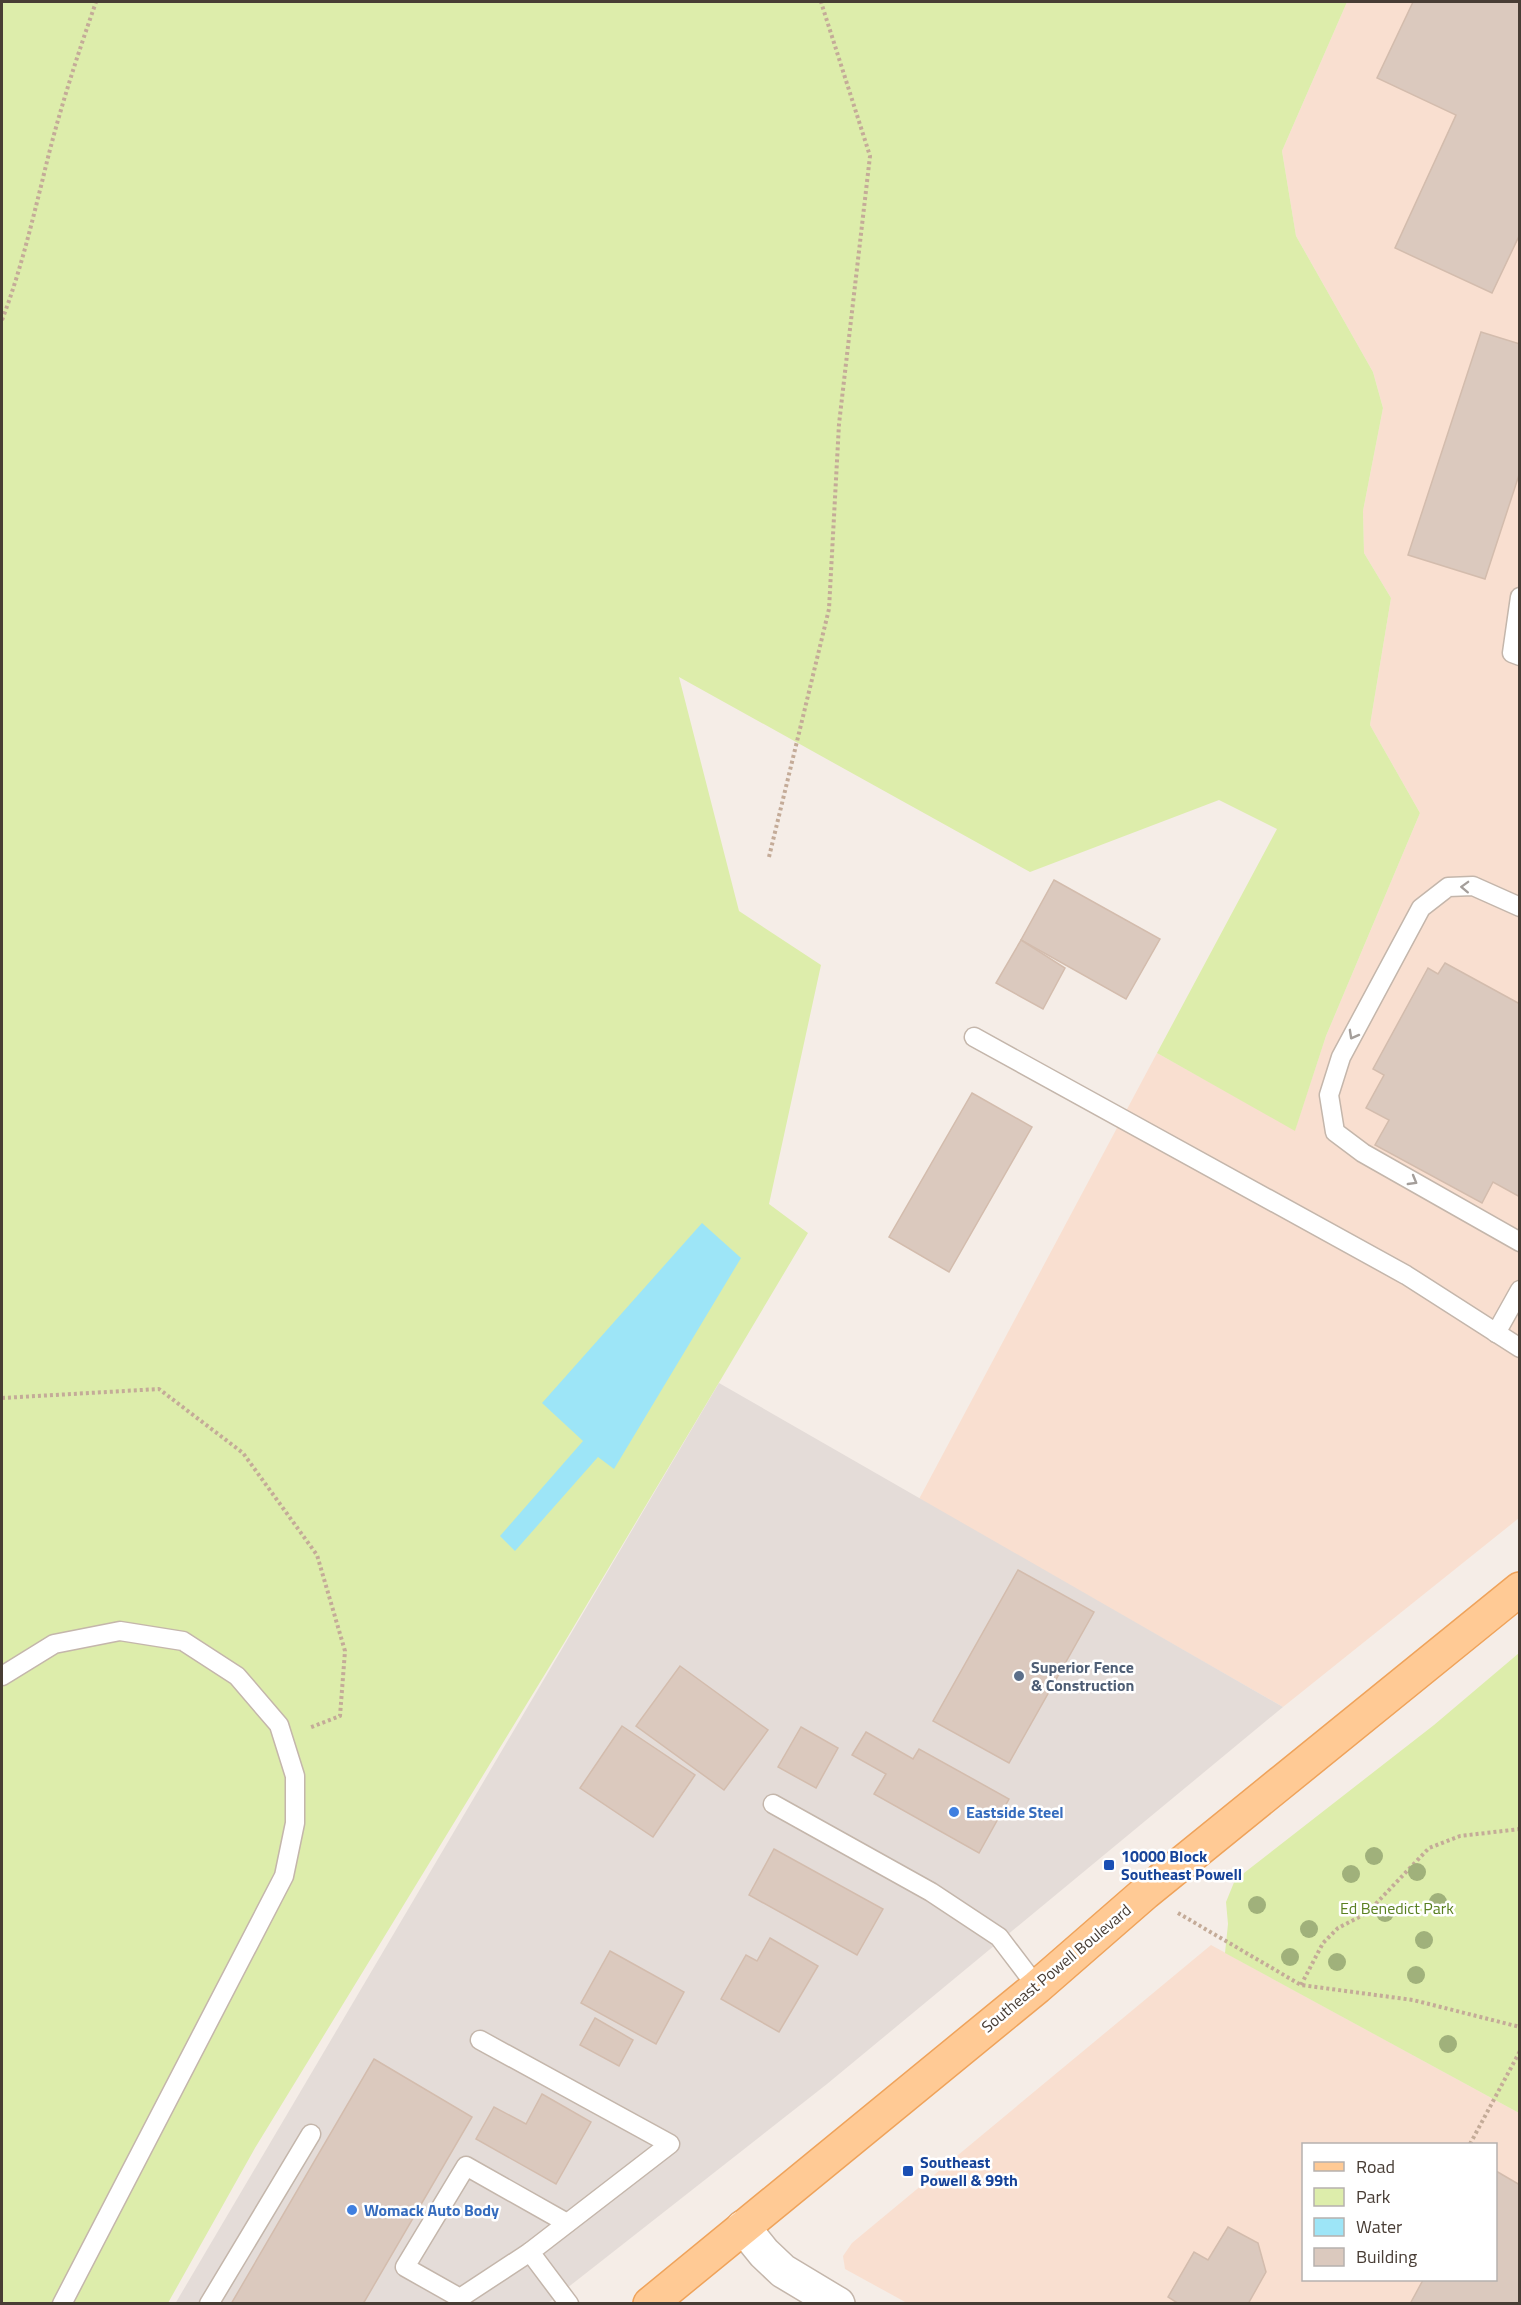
<svg xmlns="http://www.w3.org/2000/svg" width="1521" height="2305" font-family="'Titillium Web',sans-serif">
<rect width="100%" height="100%" fill="#f5ede7"/>
<g fill="#f9dfd0" fill-rule="evenodd">
<polygon points="1347,2 1519,2 1519,1518 1283,1707 919,1499 1157,1053 1295,1130 1326,1036 1420,813 1370,725 1391,598 1364,553 1363,511 1383,408 1373,372 1296,236 1282,151"/>
<path d="M1211,1945L1519,2113V2303H907L845,2269L843,2256L852,2243ZM1304,2144H1496V2280H1304Z"/>
</g>
<polygon fill="#e4dcd8" points="719,1383 1283,1707 827,2084 548,2303 175,2304"/>
<g fill="#ddedab">
<polygon points="2,2 1347,2 1282,151 1296,236 1373,372 1383,408 1363,511 1364,553 1391,598 1370,725 1420,813 1326,1036 1295,1131 1157,1053 1277,829 1219,800 1030,872 679,677 739,911 821,965 769,1204 808,1233 564,1643 255,2148 168,2303 2,2304"/>
<polygon points="1519,1653 1519,2113 1225,1953 1228,1924 1226,1902 1235,1880 1434,1725"/>
</g>
<polygon fill="#9de5f7" points="702,1223 741,1258 614,1469 598,1457 515,1551 500,1536 583,1441 542,1403"/>
<g fill="#dbc9be" stroke="#d3bcad" stroke-width="1.5">
<polygon points="1413,2 1520,2 1520,234 1492,293 1395,248 1456,115 1377,78"/>
<polygon points="1481,332 1520,344 1520,472 1485,579 1408,555"/>
<polygon points="1054,880 1160,939 1126,999 1021,940"/>
<polygon points="1021,940 1065,968 1043,1009 996,983"/>
<polygon points="1445,963 1520,1004 1520,1197 1493,1182 1482,1203 1375,1145 1389,1120 1366,1108 1384,1075 1373,1069 1428,968 1438,974"/>
<polygon points="972,1093 1032,1127 949,1272 889,1237"/>
<polygon points="1018,1570 1094,1612 1009,1763 933,1721"/>
<polygon points="680,1666 768,1730 724,1790 636,1726"/>
<polygon points="622,1726 695,1775 653,1837 580,1788"/>
<polygon points="801,1727 838,1748 816,1788 778,1767"/>
<polygon points="866,1732 913,1759 919,1749 1009,1799 979,1853 874,1794 886,1774 852,1755"/>
<polygon points="774,1849 883,1909 857,1955 749,1895"/>
<polygon points="770,1938 818,1966 779,2032 721,1999 746,1955 757,1961"/>
<polygon points="610,1951 684,1992 656,2044 581,2003"/>
<polygon points="595,2018 633,2040 619,2066 580,2045"/>
<polygon points="374,2059 472,2117 363,2304 231,2304"/>
<polygon points="542,2094 591,2122 556,2184 476,2139 494,2107 526,2124"/>
<polygon points="1496,2171 1520,2185 1520,2304 1410,2304 1423,2280 1496,2280"/>
<polygon points="1228,2227 1258,2243 1266,2272 1248,2304 1179,2304 1168,2297 1194,2252 1208,2260"/>
</g>
<g fill="none" stroke-linecap="round" stroke-linejoin="round">
<defs>
<g id="lane">
<polyline points="1520,597 1512,653 1520,656"/>
<polyline points="1520,907 1473,886 1448,887 1421,908 1341,1057 1329,1095 1335,1132 1363,1153 1520,1242"/>
<polyline points="974,1037 1406,1275 1520,1348"/>
<polyline points="1496,1333 1520,1290"/>
<polyline points="2,1676 54,1644 120,1631 183,1641 237,1676 279,1725 295,1776 295,1823 284,1876 62,2304"/>
<polyline points="773,1804 931,1892 999,1937 1037,1987"/>
<polyline points="480,2040 670,2144 530,2252 569,2304"/>
<polyline points="530,2252 460,2298 405,2267 466,2166 567,2223"/>
<polyline points="209,2304 311,2134"/>
</g>
<polyline id="street" points="743,2227 764,2253 783,2271 838,2304"/>
<polyline id="primary" points="650,2304 1037,1987 1145,1893 1520,1589"/>
</defs>
<use href="#lane" stroke="#c4b6ab" stroke-width="21"/>
<use href="#street" stroke="#c4b6ab" stroke-width="36"/>
<use href="#primary" stroke="#efa35b" stroke-width="36"/>
<g stroke="#c4ab98" stroke-width="4" stroke-dasharray="3 3" stroke-linecap="butt">
<path d="M2,320C20,273 31,226 43,178C57,118 76,59 96,2"/>
<polyline points="769,857 829,609 839,424 870,156 821,2"/>
<polyline points="2,1398 159,1389 243,1453 317,1555 345,1651 340,1716 309,1728"/>
<polyline points="1178,1913 1301,1985 1413,2000 1520,2027"/>
<polyline points="1301,1985 1323,1943 1338,1928 1367,1913 1429,1848 1460,1836 1520,1829"/>
<polyline points="1470,2144 1520,2051"/>
</g>
<use href="#lane" stroke="#fff" stroke-width="18"/>
<use href="#street" stroke="#fff" stroke-width="33"/>
<use href="#primary" stroke="#ffca95" stroke-width="33"/>
</g>
<g fill="#a0b17b">
<circle cx="1374" cy="1856" r="9"/>
<circle cx="1417" cy="1872" r="9"/>
<circle cx="1351" cy="1874" r="9"/>
<circle cx="1438" cy="1902" r="9"/>
<circle cx="1257" cy="1905" r="9"/>
<circle cx="1385" cy="1913" r="9"/>
<circle cx="1309" cy="1929" r="9"/>
<circle cx="1424" cy="1940" r="9"/>
<circle cx="1290" cy="1957" r="9"/>
<circle cx="1337" cy="1962" r="9"/>
<circle cx="1416" cy="1975" r="9"/>
<circle cx="1448" cy="2044" r="9"/>
</g>
<defs><path id="oneway-chevron" d="M-2-3.5L2.5 0L-2 3.5" fill="none" stroke-width="1.6" stroke-linecap="round" stroke-linejoin="round" transform="scale(1.5)"/></defs>
<g stroke="#a49e9a">
<use href="#oneway-chevron" transform="translate(1465 887) rotate(-178)"/>
<use href="#oneway-chevron" transform="translate(1353 1035) rotate(119)"/>
<use href="#oneway-chevron" transform="translate(1413 1181) rotate(30)"/>
</g>
<circle fill="#5c6f8a" stroke="#fff" stroke-width="2" cx="1019" cy="1676" r="6"/>
<g fill="#3f7fe0" stroke="#fff" stroke-width="2">
<circle cx="954" cy="1812" r="6"/>
<circle cx="352" cy="2210" r="6"/>
</g>
<g fill="#1a4fb4" stroke="#fff" stroke-width="2">
<rect x="1103" y="1859" width="12" height="12" rx="3"/>
<rect x="902" y="2165" width="12" height="12" rx="3"/>
</g>
<g text-anchor="middle" stroke-width="5" stroke-linejoin="round" paint-order="stroke">
<g font-size="16" font-weight="bold" fill="#4e5e75" stroke="#fff" text-anchor="start">
<text x="1031" y="1673">Superior Fence<tspan x="1031" dy="18">&amp; Construction</tspan></text>
</g>
<g font-size="16" font-weight="bold" fill="#366cbe" stroke="#fff" text-anchor="start">
<text x="966" y="1818">Eastside Steel</text>
<text x="364" y="2216">Womack Auto Body</text>
</g>
<g font-size="16" font-weight="bold" fill="#164399" stroke="#fff" text-anchor="start">
<text x="1121" y="1862">10000 Block<tspan x="1121" dy="18">Southeast Powell</tspan></text>
<text x="920" y="2168">Southeast<tspan x="920" dy="18">Powell &amp; 99th</tspan></text>
</g>
<g font-size="16" fill="#5a8022" stroke="#fff">
<text x="1397" y="1914">Ed Benedict Park</text>
</g>
<g font-size="16" fill="#483d35" stroke="#fff">
<text transform="translate(1056 1968) rotate(-40)" y="6">Southeast Powell Boulevard</text>
</g>
</g>
<rect width="1521" height="2305" fill="none" stroke="#483d35" stroke-width="6"/>
<rect x="1302" y="2143" width="195" height="138" fill="#ffffff" stroke="#b6b1ae" stroke-width="1.5"/>
<rect x="1314" y="2162" width="30" height="9" fill="#ffca95" stroke="#b6b1ae" stroke-width="1.5"/>
<text x="1356" y="2173" font-size="18" fill="#483d35">Road</text>
<rect x="1314" y="2188" width="30" height="18" fill="#ddedab" stroke="#b6b1ae" stroke-width="1.5"/>
<text x="1356" y="2203" font-size="18" fill="#483d35">Park</text>
<rect x="1314" y="2218" width="30" height="18" fill="#9de5f7" stroke="#b6b1ae" stroke-width="1.5"/>
<text x="1356" y="2233" font-size="18" fill="#483d35">Water</text>
<rect x="1314" y="2248" width="30" height="18" fill="#dbc9be" stroke="#b6b1ae" stroke-width="1.5"/>
<text x="1356" y="2263" font-size="18" fill="#483d35">Building</text>
</svg>
